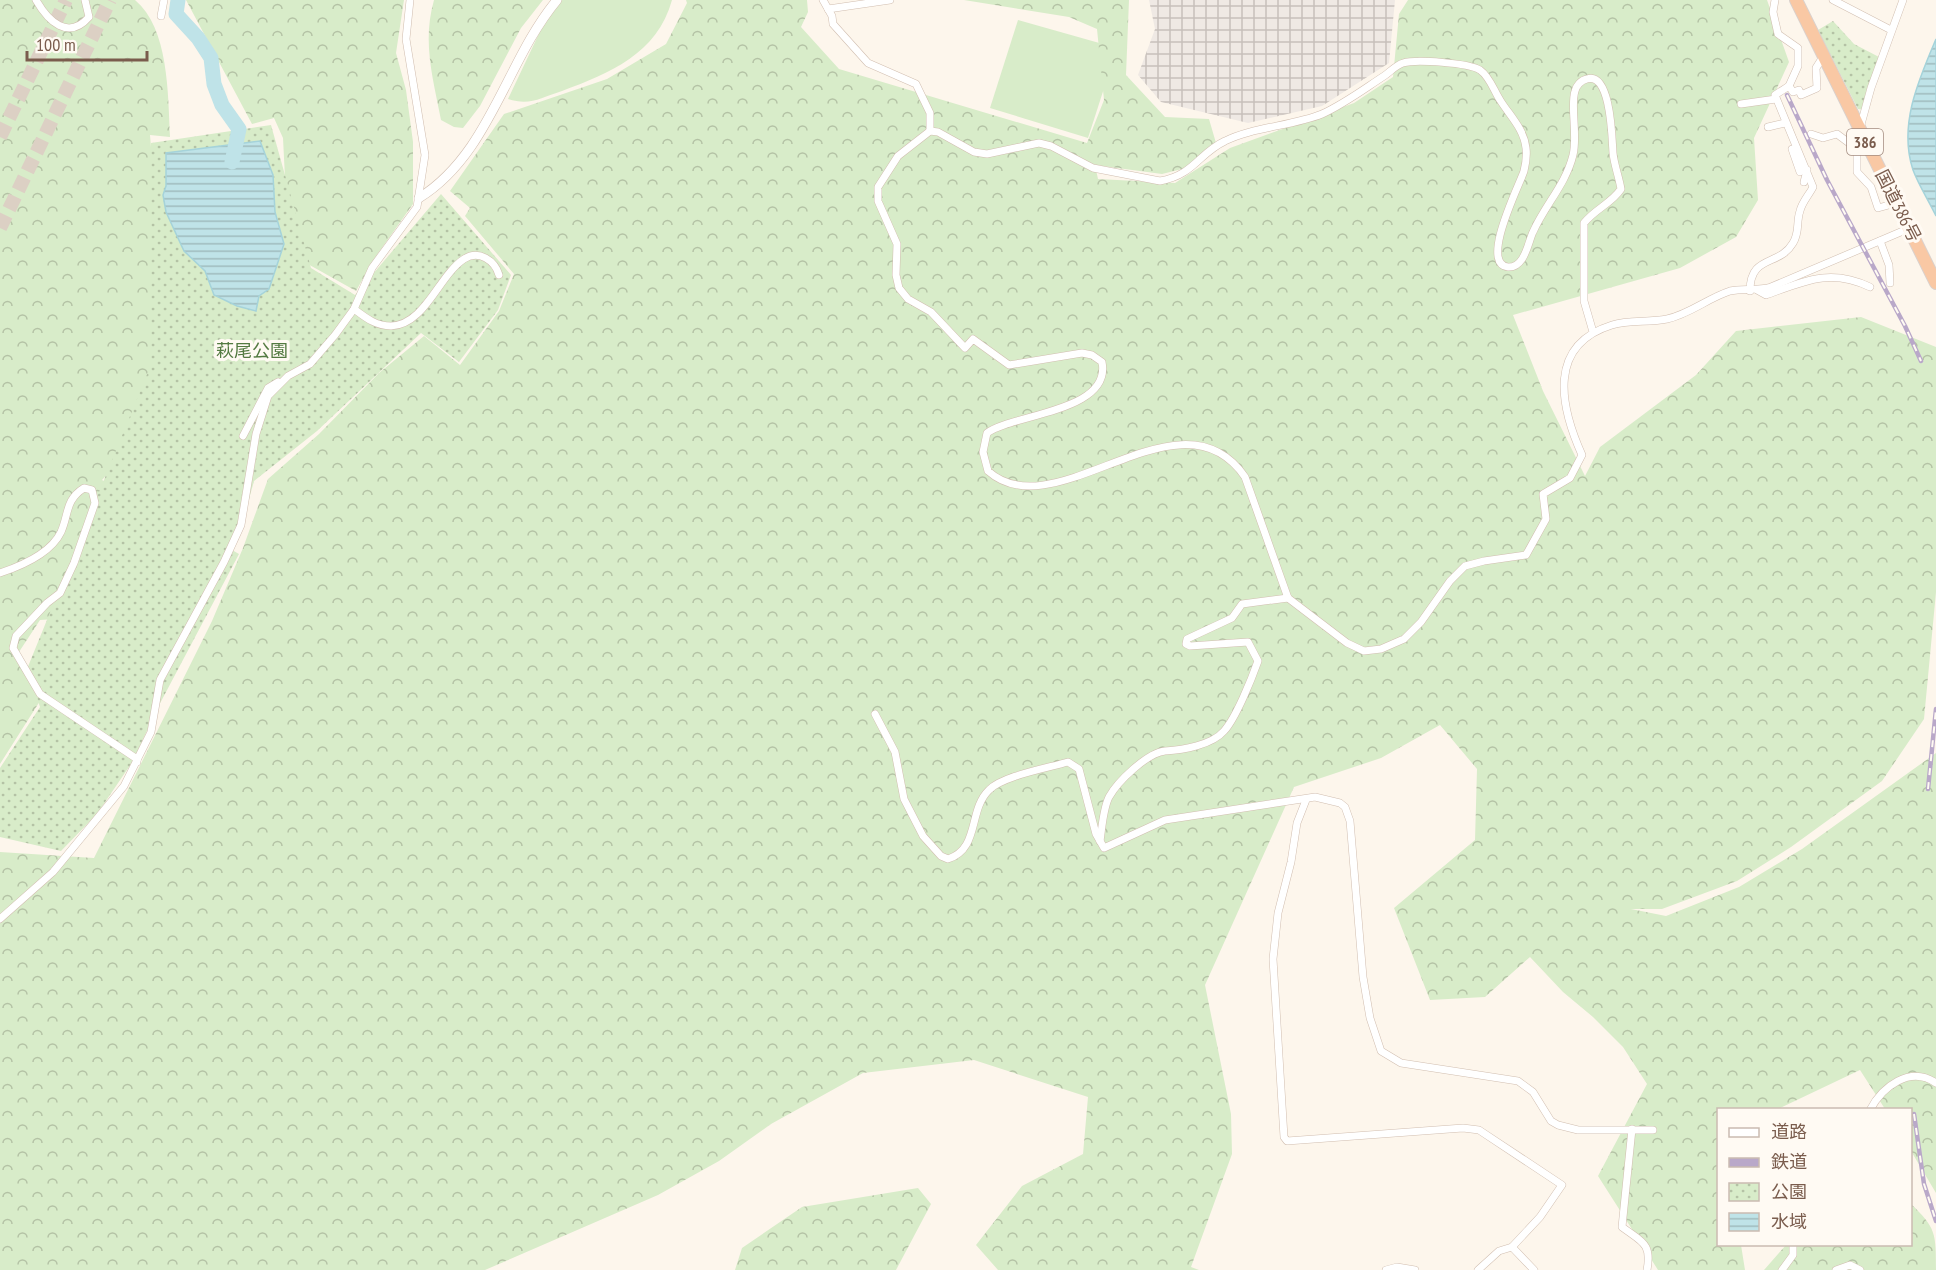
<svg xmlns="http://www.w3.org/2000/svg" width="1936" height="1270" font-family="'PT Sans Narrow','Noto Sans JP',sans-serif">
<defs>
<pattern id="industrial-grid" width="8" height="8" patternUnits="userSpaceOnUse" patternTransform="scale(1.5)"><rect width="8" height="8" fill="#efe9e4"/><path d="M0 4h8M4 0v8" fill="none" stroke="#c7c0bb"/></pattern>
<pattern id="forest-crowns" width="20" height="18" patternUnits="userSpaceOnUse" patternTransform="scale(1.5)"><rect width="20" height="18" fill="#d8ecc9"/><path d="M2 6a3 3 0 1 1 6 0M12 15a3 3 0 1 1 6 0" fill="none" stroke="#b4c2a5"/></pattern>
<pattern id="park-dots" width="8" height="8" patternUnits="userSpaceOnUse" patternTransform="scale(1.5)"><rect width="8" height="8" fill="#d8ecc9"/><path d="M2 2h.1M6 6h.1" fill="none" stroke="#b4c2a5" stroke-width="1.8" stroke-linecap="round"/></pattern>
<pattern id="water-rules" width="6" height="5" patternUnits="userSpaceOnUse" patternTransform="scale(1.5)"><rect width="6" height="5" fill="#bfe3e8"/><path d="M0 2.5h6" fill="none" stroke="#a0bbbe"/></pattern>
</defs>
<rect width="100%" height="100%" fill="#fdf6ec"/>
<polygon fill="url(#industrial-grid)" points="1149,0 1395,0 1389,63 1322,106 1248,123 1161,102 1138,75 1155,29"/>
<g fill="#d8ecc9">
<path d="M560,0H672C657,54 610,73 562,91C540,98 530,106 508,99L544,23Z"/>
<polygon points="1018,20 1117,48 1088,138 990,108"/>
</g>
<g fill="url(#forest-crowns)">
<path d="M0,0H135C169,28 168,95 170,137L150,135L156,208L192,289L139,440L102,480L125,493L56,619L40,620L15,658L40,701L0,764Z"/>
<polygon points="186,0 404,0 396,53 406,90 413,142 413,204 374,259 356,291 306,263 285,178 283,138 274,118 252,124"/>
<path d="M434,0H543L521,28L480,106L463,128L454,127L441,120C433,78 422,42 434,0Z"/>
<polygon points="686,0 807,0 808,12 801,27 839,69 1087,143 1104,100 1097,29 1069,17 964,0 1129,0 1126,75 1165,117 1209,119 1216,143 1186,168 1162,174 1095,165 1098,179 1175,183 1230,148 1354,103 1393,77 1399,14 1408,0 1767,0 1789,62 1754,138 1758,200 1736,237 1680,268 1513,315 1543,391 1585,476 1600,447 1696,375 1736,331 1861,317 1936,347 1936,592 1924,719 1882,781 1791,847 1737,881 1662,909 1631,909 1666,916 1739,887 1802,849 1936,753 1936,1193 1911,1151 1910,1110 1885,1109 1860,1070 1778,1109 1718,1110 1718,1244 1741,1245 1745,1270 1658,1270 1598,1176 1647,1084 1623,1047 1593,1017 1563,992 1530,957 1485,997 1430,1000 1394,908 1475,840 1477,769 1440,725 1381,758 1294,787 1205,985 1231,1114 1232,1154 1191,1267 1199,1270 998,1270 976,1245 1022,1186 1083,1154 1088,1097 974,1060 863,1073 771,1124 719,1161 658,1195 485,1270 0,1270 0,852 94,858 212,621 243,548 268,479 319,434 379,373 424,336 460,365 499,311 514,274 465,216 470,208 450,191 504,114 607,79 666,44 687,3"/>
<polygon points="918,1188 931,1204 896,1270 735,1270 742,1248 802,1207"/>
<path d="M1911,1204C1936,1228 1936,1233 1936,1270H1764L1786,1245L1910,1244Z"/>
</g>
<g fill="url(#park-dots)">
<polygon points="1833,21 1854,44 1879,57 1864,110 1858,109 1818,30"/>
<polygon points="271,125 311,268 355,295 441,194 511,275 498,310 459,362 421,333 317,431 254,481 238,539 232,550 239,554 157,709 133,761 97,814 61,851 0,837 0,768 40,707 27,669 150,367 151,143"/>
</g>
<g fill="url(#water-rules)" stroke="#a5d3da" stroke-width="1.5">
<path d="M1936,39V216C1929,201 1919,186 1913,170C1898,125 1919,79 1936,39Z"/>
<polygon points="260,141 273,175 275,212 284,244 269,289 259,296 256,311 237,306 214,295 205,271 184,251 166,212 163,195 166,186 166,153"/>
</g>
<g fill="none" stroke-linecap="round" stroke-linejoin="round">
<polyline stroke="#bfe3e8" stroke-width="15" points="178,0 176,14 198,38 211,58 214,84 222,105 239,129 232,162"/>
<g stroke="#dcd0c4" stroke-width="14" stroke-dasharray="14 7" stroke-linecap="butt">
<polyline points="0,137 66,0"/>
<polyline points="0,228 110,0"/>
</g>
<defs>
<g id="minor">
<path d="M36,0C48,21 68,41 89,17L85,0"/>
<polyline points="823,0 832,16 833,24 868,63 916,84 930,113 930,131"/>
<polyline points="1833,0 1891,30"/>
<polyline points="828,9 890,0"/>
<polyline points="161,16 164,0"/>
<polyline points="1789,86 1793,92 1799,90 1801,95 1817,88 1816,68 1823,57"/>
<polyline points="1741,104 1776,99"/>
<polyline points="1768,127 1785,123"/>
<polyline points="1860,128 1871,88 1903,0"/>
<polyline points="1811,134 1823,138 1837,134 1857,149 1857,172 1871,187 1878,208 1896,203"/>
<polyline points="1792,149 1800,172"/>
<polyline points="1804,182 1807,170"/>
<polyline points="1880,241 1889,265 1890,283"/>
<path d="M1757,290L1766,295C1805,281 1830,268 1870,287"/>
<path d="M1750,291C1750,254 1779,267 1793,243C1800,232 1796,222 1800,211C1802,202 1809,195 1813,187L1775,95L1789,86L1798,66V48L1778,34L1773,12L1775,0"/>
<path d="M354,309C366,318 376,326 391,326C425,325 439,275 464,259C479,249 495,261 499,275"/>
<path d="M1593,332L1584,301V223C1595,209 1612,203 1621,189C1619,177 1614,164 1613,153C1612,139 1611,71 1587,79C1581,80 1576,86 1575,91C1570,106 1578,135 1573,155C1566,184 1545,205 1533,232C1528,242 1525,268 1508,267C1479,264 1520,184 1524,171C1526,163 1527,156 1526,148C1524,129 1510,116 1500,100C1494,91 1490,77 1480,70C1469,63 1416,59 1403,63C1396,65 1390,72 1384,76C1364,89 1344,104 1322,114C1293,126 1252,127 1225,141C1199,153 1194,175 1160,181L1093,168L1051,146L1039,143L987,154L974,152L938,132L930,131L898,156L878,187V201L897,244L896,275L899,288L908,299L931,312L965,348L973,339L1009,365L1082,353L1092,355L1102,362C1112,412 1012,414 987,433L983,452L988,471C1056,532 1180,382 1245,477L1288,598L1347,643L1364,651L1381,649L1404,639L1421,622L1450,581L1465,566L1484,561L1526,555L1546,519L1543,494L1570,478L1582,455C1560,406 1547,345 1612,325C1629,319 1649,323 1667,319C1690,314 1708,298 1730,291C1742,288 1757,291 1771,287L1910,228"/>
<polyline points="243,436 268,388 278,382"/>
<path d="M0,573C21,566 51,553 61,532C69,514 65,500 84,488L92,490L95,503L74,563L60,593L47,603L16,636L13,648L40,694L137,759V762"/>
<path d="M875,714L895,752L904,799L923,836L941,856L948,859C980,849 968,810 989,790C1002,776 1048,768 1068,762L1079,769L1096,834L1104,848L1165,820L1315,797L1340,803L1345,807L1350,821L1363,977L1370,1018L1381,1051L1401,1063L1518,1081L1533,1092L1551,1121L1558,1125L1578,1130H1653"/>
<polyline points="1306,800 1297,823 1291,862 1278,913 1273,959 1284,1137 1287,1141 1463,1128 1479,1130 1562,1185 1540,1217 1512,1247 1499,1251 1478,1270"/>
<path d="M1100,841C1102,828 1103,809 1109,797C1118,781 1147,753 1165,751C1183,750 1212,745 1224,731C1236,718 1252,678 1258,661L1248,642L1190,646L1186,644L1187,639L1232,618L1242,604L1288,598"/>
<polyline points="0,919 53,872 124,786 151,732 160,680 224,562 241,525 256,434 268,396 288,376 310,364 335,335 354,309 372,268 417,207 425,155 406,39 410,0"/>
<path d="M1870,1110C1882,1087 1910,1065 1936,1083"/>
<path d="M1632,1129L1622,1227C1642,1242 1652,1243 1647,1270"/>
<polyline points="1512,1247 1534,1270"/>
<polyline points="1386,1270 1397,1267 1415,1270"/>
<polyline points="1782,1270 1793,1255 1793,1244"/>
<polyline points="1836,1270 1850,1265 1860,1270"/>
</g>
<path id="tertiary" d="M419,198C490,154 506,61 557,0"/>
<polyline id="trunk" points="1796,0 1936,283"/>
</defs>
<use href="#minor" stroke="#d1beb0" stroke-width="8"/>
<use href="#tertiary" stroke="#d1beb0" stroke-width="10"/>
<use href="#trunk" stroke="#dad1cd" stroke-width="14"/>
<use href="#minor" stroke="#fff" stroke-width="7"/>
<use href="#tertiary" stroke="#fff" stroke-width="9"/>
<use href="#trunk" stroke="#f9c8a4" stroke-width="12"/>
<defs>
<g id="rail">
<polyline points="1787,95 1827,180 1905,326 1921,361"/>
<polyline points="1928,789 1936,709"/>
<polyline points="1914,1114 1924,1184 1936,1221"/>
</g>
</defs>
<use href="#rail" stroke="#b9a8c9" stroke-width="4.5"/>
<use href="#rail" stroke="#fffaf3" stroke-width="2" stroke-dasharray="7" stroke-linecap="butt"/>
</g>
<g text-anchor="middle" stroke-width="6" stroke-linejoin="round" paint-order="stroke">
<rect fill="#fffaf3" stroke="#a28b7f" stroke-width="1.5" x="1847" y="129" width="36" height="26" rx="4.5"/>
<g font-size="16" font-weight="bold" fill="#7a5c4d">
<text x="1865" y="148">386</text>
</g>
<g font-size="18" fill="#7a5c4d" stroke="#fffaf3">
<text transform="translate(1898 206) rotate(63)" y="6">国道386号</text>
</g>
<g font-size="18" fill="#537a41" stroke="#fffaf3">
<text x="252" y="357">萩尾公園</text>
</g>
</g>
<rect x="1717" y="1108" width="195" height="138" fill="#fffaf3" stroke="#cabbb1" stroke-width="1.5"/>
<rect x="1729" y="1128" width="30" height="9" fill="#ffffff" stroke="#cabbb1" stroke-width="1.5"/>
<text x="1771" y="1138" font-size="18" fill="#7a5c4d">道路</text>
<rect x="1729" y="1158" width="30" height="9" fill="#b9a8c9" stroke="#cabbb1" stroke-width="1.5"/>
<text x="1771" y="1168" font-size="18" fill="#7a5c4d">鉄道</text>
<rect x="1729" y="1183" width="30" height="18" fill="url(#park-dots)" stroke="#cabbb1" stroke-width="1.5"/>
<text x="1771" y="1198" font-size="18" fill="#7a5c4d">公園</text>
<rect x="1729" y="1213" width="30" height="18" fill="url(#water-rules)" stroke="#cabbb1" stroke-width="1.5"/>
<text x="1771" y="1228" font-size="18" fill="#7a5c4d">水域</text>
<path d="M27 51v9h120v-9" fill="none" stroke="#7a5c4d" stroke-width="3"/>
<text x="36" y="51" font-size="18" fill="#7a5c4d" stroke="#fffaf3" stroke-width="4.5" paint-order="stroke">100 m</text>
</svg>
